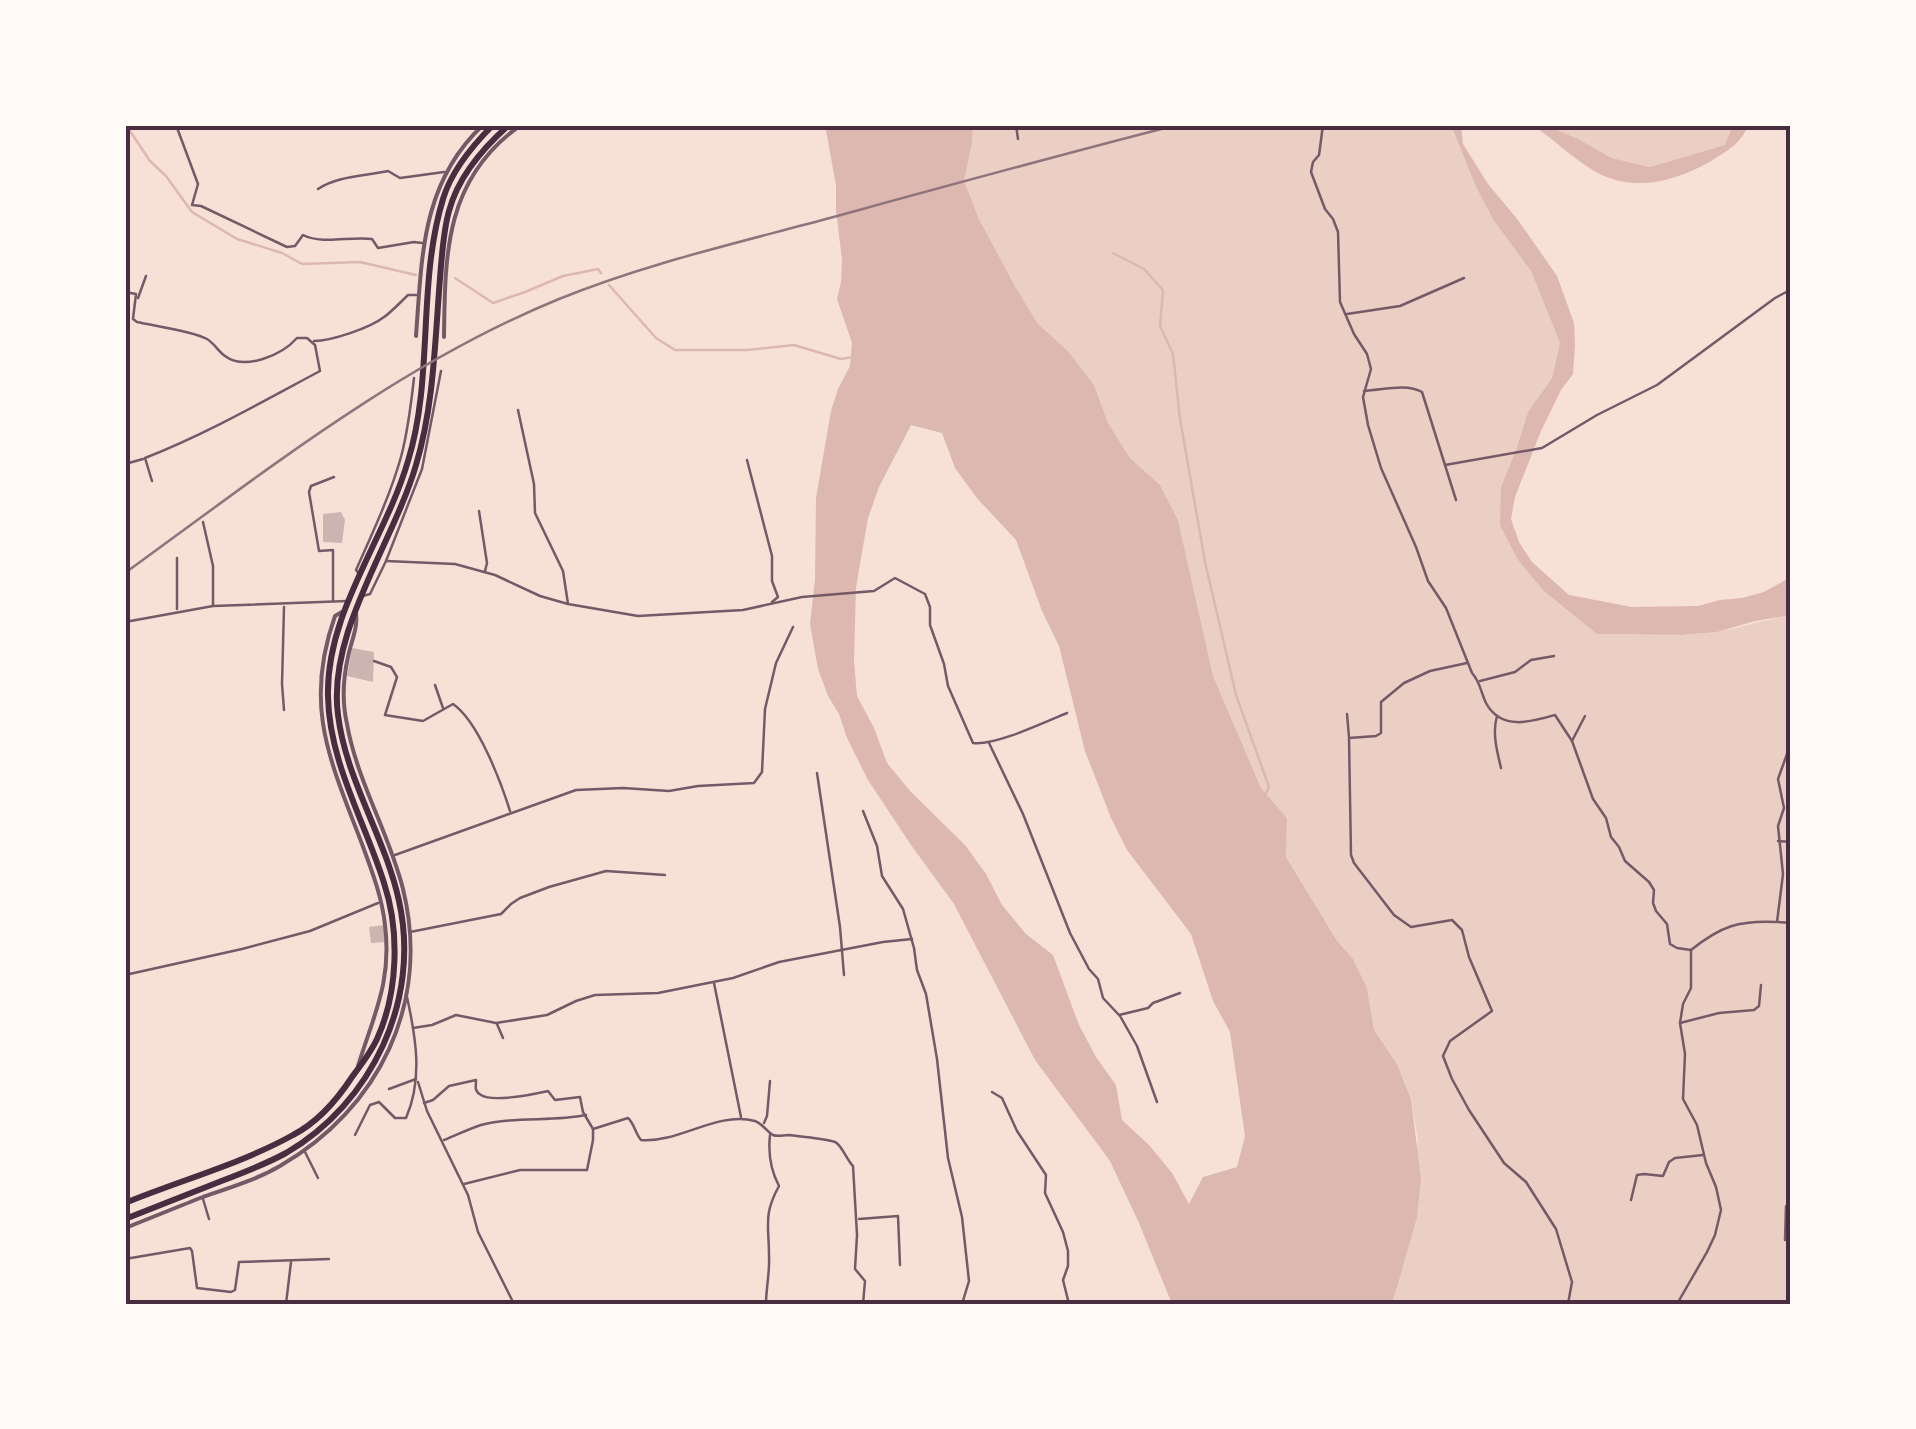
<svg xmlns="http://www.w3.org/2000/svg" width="1916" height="1429" font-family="'Fira Sans Condensed',sans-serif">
<rect width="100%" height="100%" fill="#f7e1d7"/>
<g fill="#ebcfc5">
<path d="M973,125H1451L1476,187L1494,221L1531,271L1560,343L1552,378L1528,412L1516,450L1501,487L1518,560L1597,634C1636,634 1676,638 1714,632C1739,629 1766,619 1791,615V1304H1392L1405,1254L1418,1140L1411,1098L1397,1064L1374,1030L1367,988L1353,959L1337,942L1286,857L1287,818L1261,788L1213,676L1178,520L1160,485L1130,458L1108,423L1094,385L1068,351L1038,324L1016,288L979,219L964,181L972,143Z"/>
<polygon points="1546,125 1733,125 1726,145 1650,167 1612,158 1578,139"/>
</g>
<g fill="#dcb8b0" fill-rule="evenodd">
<path d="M825,125H973L972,143L964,181L979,219L1016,288L1038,324L1068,351L1094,385L1108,423L1130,458L1160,485L1178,520L1213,676L1261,788L1287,818L1286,857L1337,941L1353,959L1367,988L1374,1030L1397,1064L1411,1099L1421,1179L1417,1217L1392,1304H1172L1139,1223L1110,1161L1035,1060L954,904L911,845L868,780L847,738L839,714L828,696L818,669L810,624L815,580L816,498L831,411L838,389L850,366L852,343L837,299L841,282L842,260L836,210V185ZM911,425L942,433L955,468L976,497L1016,540L1042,611L1059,646L1085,751L1111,818L1127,850L1191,934L1213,1001L1230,1032L1245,1136L1237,1167L1203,1177L1189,1204L1172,1173L1149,1145L1122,1120L1116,1085L1096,1057L1079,1025L1053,955L1026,934L1002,905L986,874L965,845L911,792L887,763L874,728L857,696L854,661L856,587L868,518L879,487Z"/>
<polygon points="1451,125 1461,125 1463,144 1488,184 1518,220 1557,276 1574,323 1575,345 1573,374 1561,390 1541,431 1515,497 1511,519 1519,542 1532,562 1569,595 1632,607 1698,606 1720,600 1742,598 1764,592 1791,577 1791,615 1755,621 1717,632 1680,635 1597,634 1544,591 1518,560 1500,525 1501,487 1516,450 1528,412 1552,378 1560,343 1531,271 1494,221 1476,187"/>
<path d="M1532,125H1546L1578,139L1612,158L1650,167L1725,145L1733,125H1748C1742,143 1727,151 1711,161C1674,182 1633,193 1594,171C1572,158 1554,139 1532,125Z"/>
</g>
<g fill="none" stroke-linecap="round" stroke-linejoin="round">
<g stroke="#dcb8b0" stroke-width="2.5">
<polyline points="126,125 150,161 166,176 192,212 237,239 282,253 302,264 360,262 416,275"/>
<polyline points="1113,253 1144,269 1163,290 1160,326 1173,354 1180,419 1205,562 1236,695 1269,787 1265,795"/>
<polyline points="455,278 493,303 525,292 563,276 598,269 601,273"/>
<polyline points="609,285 656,338 675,350 747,350 794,345 841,359 853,357"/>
</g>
</g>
<g fill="#ccb4b1">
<polygon points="341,512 345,520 342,543 323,542 323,514"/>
<polygon points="352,648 374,652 373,682 347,676"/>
<polygon points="384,925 385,942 371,943 369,927"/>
</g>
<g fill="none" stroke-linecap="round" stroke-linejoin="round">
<g stroke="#755966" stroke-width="2.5">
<path d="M176,125L198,184L192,205L201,206L287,247L295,246L303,235C323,245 350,236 372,239L378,248L414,242L422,243"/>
<polyline points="1016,125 1018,139"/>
<path d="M1323,125L1319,155L1313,162L1311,172L1325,209L1333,219L1338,232L1340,302L1354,334L1367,354L1371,369L1363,397L1368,425L1381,468L1416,547L1428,581L1446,608L1472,673C1481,683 1480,691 1486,703C1501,731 1531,722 1555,715L1572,741L1593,799L1606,818L1611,837L1619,847L1625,861L1649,882L1654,890L1653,903L1656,911L1667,924L1670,944L1677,948L1691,950"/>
<path d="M318,189C337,176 365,176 388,171L400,178L444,172"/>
<path d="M125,292L136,294L133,319L137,322C155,326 193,331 207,339C214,343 218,351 225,356C245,371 282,355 297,338H307L315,345L320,371C262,402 206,434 145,458L152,481"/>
<polyline points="138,298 146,276"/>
<polyline points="1347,314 1400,306 1464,278"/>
<path d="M314,341C331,341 370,328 384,317C390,313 402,301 408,295H417"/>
<path d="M1364,391C1383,390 1406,383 1422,392L1456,500"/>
<polyline points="518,410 534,484 535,513 563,571 568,604"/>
<polyline points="747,460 772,556 772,581 778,597 772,602"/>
<polyline points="125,464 143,459"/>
<polyline points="1445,465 1542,448 1597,415 1657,385 1775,298 1790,290 1788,269 1791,256"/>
<polyline points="479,511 487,563 485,571"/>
<polyline points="203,522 213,566 213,605"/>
<path d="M386,561L455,564L495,575L540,596L568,604L638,616L743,610L802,597L874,591L895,578L925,594L930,607V625L944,664L948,686L973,743C995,746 1045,722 1067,713"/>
<path d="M359,574L356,570C372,534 390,496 401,457C408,431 411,405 414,378"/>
<polyline points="363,596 370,594 386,561 422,469 441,371"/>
<polyline points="333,600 333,550 319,551 309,492 311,486 334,477"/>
<polyline points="177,609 177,558"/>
<polyline points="125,622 213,606 347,601"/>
<path d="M374,661L391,667L397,677L385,715L423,721L453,704C478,721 501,782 510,811"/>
<polyline points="1467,663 1430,671 1404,683 1381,702 1381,733 1376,736 1349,738 1351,855 1354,863 1394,915 1411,927 1452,920 1462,930 1469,957 1492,1011 1450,1041 1443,1056 1452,1079 1469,1110 1504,1163 1526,1182 1556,1229 1572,1282 1568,1304"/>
<polyline points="1480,681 1515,672 1531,660 1554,656"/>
<polyline points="435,685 443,708"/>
<polyline points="284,710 282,684 284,607"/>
<polyline points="1347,714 1349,737"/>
<path d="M1497,716C1492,733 1497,751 1501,768"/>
<polyline points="1572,741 1585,716"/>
<polyline points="989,743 1023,814 1070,933 1089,969 1098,979 1103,998 1119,1015 1148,1008 1153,1003 1180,993"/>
<polyline points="817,773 840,927 844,975"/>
<polyline points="863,811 877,846 882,876 903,909 914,948 917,970 926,994 937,1059 948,1158 962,1217 969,1281 962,1304"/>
<polyline points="1778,841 1791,842"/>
<polyline points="395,855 576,790 623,788 669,791 698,786 754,783 762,772 765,709 776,663 793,627"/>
<polyline points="1778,922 1791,923"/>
<polyline points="410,932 501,914 511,904 520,898 549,887 606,871 665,875"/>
<polyline points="125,975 242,949 310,931 378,903"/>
<polyline points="714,983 741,1117"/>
<polyline points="1120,1016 1137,1046 1157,1102"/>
<polyline points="1680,1023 1719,1013 1754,1010 1759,1006 1761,985"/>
<polyline points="497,1024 503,1038"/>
<polyline points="413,1028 432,1025 456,1015 496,1023 547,1015 576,1001 595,995 658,993 733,978 779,962 883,942 912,939"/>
<polyline points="418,1082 427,1111 468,1195 478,1232 514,1304"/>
<polyline points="389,1089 416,1079"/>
<polyline points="992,1092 1002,1098 1017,1131 1046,1175 1045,1193 1063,1232 1068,1251 1068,1266 1063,1280 1069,1304"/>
<path d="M424,1103L433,1100L449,1086L476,1080C476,1087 474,1091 481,1095C493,1103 534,1094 548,1091L555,1100L580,1097L583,1112L593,1129L628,1118C634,1123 635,1133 641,1140C680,1143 716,1111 755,1121C763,1124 766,1131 773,1135C778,1137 783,1135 789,1135C797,1136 828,1139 835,1142C841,1144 847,1160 853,1166L857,1235L855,1269L865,1281L863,1304"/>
<polyline points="764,1123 767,1116 770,1081"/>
<path d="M355,1135L370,1105L379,1102L395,1118H406C423,1079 416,1038 407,997"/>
<path d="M444,1140C456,1135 469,1129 481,1125C515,1116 552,1122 586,1115"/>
<polyline points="305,1152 318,1178"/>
<polyline points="464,1184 520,1170 587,1170 593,1140 593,1129"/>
<polyline points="203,1199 209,1219"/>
<polyline points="1631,1200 1637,1175 1644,1174 1663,1176 1669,1162 1675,1158 1703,1155"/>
<polyline points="859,1219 898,1216 900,1265"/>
<polyline points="1785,1240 1786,1206 1791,1205"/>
<polyline points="125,1259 190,1248 192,1251 197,1288 231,1292 235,1290 239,1262 329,1259"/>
<polyline points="286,1304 291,1262"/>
<path d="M766,1304C766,1288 770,1272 769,1256C769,1225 763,1215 779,1186C770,1169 768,1153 770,1135"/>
<path d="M1677,1304L1707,1252L1715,1235L1721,1210L1716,1187L1706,1163L1697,1125L1683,1099L1685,1054L1680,1023L1683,1004L1691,988V950C1721,926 1739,920 1777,922L1783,874L1778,826L1784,808L1778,779L1787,754L1791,732"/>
</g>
<g stroke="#755966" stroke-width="4">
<path d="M416,336C422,257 421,183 483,125"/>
<path d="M444,337C445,253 445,178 521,125"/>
<path d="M342,612L335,616C303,706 330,760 362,844C372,871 382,897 385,925C392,982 374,1014 358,1066"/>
<path d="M125,1228C151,1218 177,1207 203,1197C229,1188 256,1180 280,1166C379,1109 431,1003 403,889C389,833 357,781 347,724C342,702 343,679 348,657C351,641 358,629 356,613"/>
</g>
<g stroke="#4a2c40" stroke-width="6">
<path d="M125,1203C181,1180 241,1164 293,1135C318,1122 337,1100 352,1077C361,1065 371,1052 377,1039C398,993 400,931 384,883C365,822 329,762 328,696C326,612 385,540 408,461C434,377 417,284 443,199C451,172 473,145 493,125"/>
<path d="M125,1219C158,1206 191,1193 224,1180C245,1172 266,1164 286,1153C372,1103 421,1000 399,901C385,837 346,780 338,715C327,632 393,544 416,465C434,405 435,340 440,278C442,256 443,232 449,211C458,177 483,148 509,125"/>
</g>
<path stroke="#8f747c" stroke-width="2.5" d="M125,573C263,473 400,364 559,299C645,264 737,243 826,219C943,187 1059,155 1177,125"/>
</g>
<rect width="1916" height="1429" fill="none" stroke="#fffaf5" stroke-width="255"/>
<rect x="128" y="128" width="1660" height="1174" fill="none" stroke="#4a2c40" stroke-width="4"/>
</svg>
